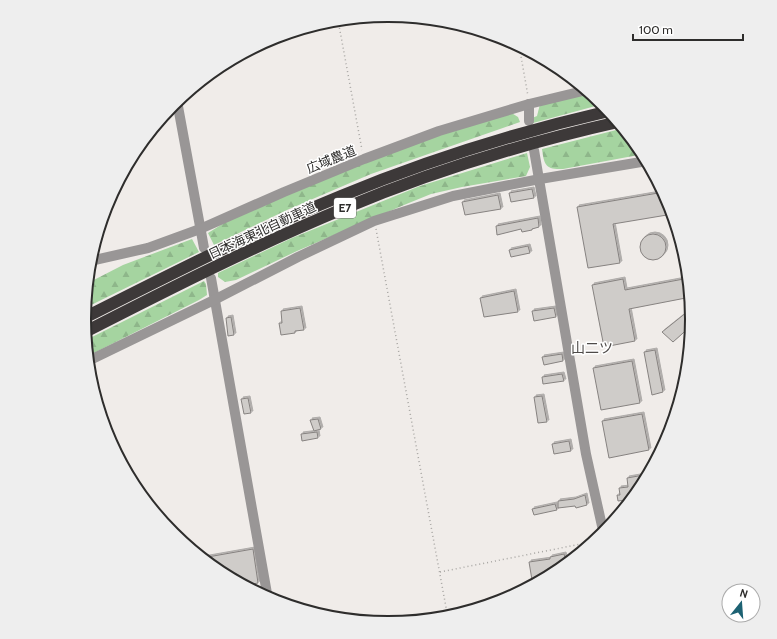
<svg xmlns="http://www.w3.org/2000/svg" width="777" height="639" font-family="Cabin,'Noto Sans JP',sans-serif">
<defs>
<pattern id="forest-firs" width="22" height="20" patternUnits="userSpaceOnUse"><rect width="22" height="20" fill="#a5d4a0"/><path d="M5 1l3.5 6h-7zM16 11l3.5 6h-7z" fill="#8eb68a"/></pattern>
<filter id="shadow"><feDropShadow dx="2" dy="-2" stdDeviation="0" flood-color="#0004"/></filter>
</defs>
<rect width="100%" height="100%" fill="#f0ece9"/>
<g fill="url(#forest-firs)">
<polygon points="589,92 603,104 533,123 532,118 537,116 540,104"/>
<polygon points="510,112 518,117 520,122 371,174 287,210 214,245 208,233 237,215 377,156"/>
<path d="M624,128L644,154L563,169C545,170 544,164 542,149Z"/>
<polygon points="527,153 530,167 526,176 462,187 431,194 404,205 297,251 236,280 225,282 218,277 218,273 292,238 420,186"/>
<polygon points="192,239 199,252 85,308 88,283 123,265"/>
<polygon points="204,281 206,284 207,295 199,300 88,356 86,340"/>
</g>
<g fill="#cfccc9" stroke="#868280" filter="url(#shadow)">
<polygon points="532,189 534,198 511,202 509,193"/>
<polygon points="664,192 670,203 673,214 613,224 620,263 588,268 577,207"/>
<polygon points="498,195 501,209 465,215 462,202"/>
<polygon points="538,218 539,227 532,229 532,230 522,232 521,229 497,235 496,226"/>
<circle cx="653" cy="247" r="13"/>
<polygon points="528,246 530,253 511,257 509,250"/>
<polygon points="689,278 691,297 629,309 635,341 604,347 592,285 623,279 625,290"/>
<polygon points="514,291 518,312 484,317 480,298"/>
<polygon points="300,308 304,330 295,331 295,333 281,335 279,323 282,323 281,311"/>
<polygon points="554,308 556,317 534,321 532,311"/>
<polygon points="692,308 692,325 673,342 662,332"/>
<polygon points="231,317 234,335 228,336 226,318"/>
<polygon points="655,350 663,392 652,395 644,352"/>
<polygon points="562,354 563,361 544,365 542,357"/>
<polygon points="632,361 640,403 601,410 593,368"/>
<polygon points="562,374 564,381 543,384 542,377"/>
<polygon points="542,396 547,422 538,423 534,397"/>
<polygon points="248,398 251,413 244,414 241,399"/>
<polygon points="642,414 649,450 609,458 602,421"/>
<polygon points="318,419 321,429 314,431 310,420"/>
<polygon points="317,432 318,438 302,441 301,434"/>
<polygon points="569,441 571,451 554,454 552,444"/>
<polygon points="644,475 645,482 644,485 638,486 639,488 632,489 634,499 618,501 617,495 620,495 619,488 628,487 627,478"/>
<polygon points="585,495 587,505 576,508 575,506 558,508 558,501 574,499"/>
<polygon points="555,504 557,510 534,515 532,509"/>
<polygon points="253,549 258,583 243,586 219,573 202,558"/>
<polygon points="564,554 567,565 551,569 552,576 533,586 529,562 550,559 550,557"/>
</g>
<g fill="none" stroke-linecap="round" stroke-linejoin="round">
<g stroke="#a7a5a2" stroke-width="1.5" stroke-dasharray="1 3" stroke-linecap="butt">
<polyline points="338,20 362,150"/>
<polyline points="519,45 528,96"/>
<polyline points="376,229 448,618"/>
<polyline points="440,572 596,541"/>
</g>
<g stroke="#999696" stroke-width="10">
<polyline points="177,101 204,248"/>
<polyline points="529,121 529,104"/>
<polyline points="534,150 586,454 604,535"/>
<polyline points="90,261 148,248 200,229 284,192 364,159 439,131 529,104 587,90"/>
<polyline points="211,278 268,599"/>
<polyline points="88,361 214,300 298,257 374,221 453,196 540,179 647,161"/>
</g>
<g stroke="#3d3939" stroke-width="12">
<path d="M84,318C169,275 253,232 341,196C428,160 518,132 609,111"/>
<path d="M85,332C171,288 256,245 345,208C433,171 525,143 618,122"/>
</g>
</g>
<g text-anchor="middle" stroke-width="3" stroke-linejoin="round" paint-order="stroke">
<rect fill="#fff" stroke="#6d6c6b" stroke-width="1" x="334" y="198" width="22" height="20" rx="3"/>
<g font-size="12" font-weight="bold" fill="#2e2d2c">
<text x="345" y="212">E7</text>
</g>
<g font-size="13" fill="#2e2d2c" stroke="#fff">
<text transform="translate(331 159) rotate(-22)" y="5">広域農道</text>
<text transform="translate(262 230) rotate(-25)" y="5">日本海東北自動車道</text>
</g>
<g font-size="14" fill="#4e4b49" stroke="#fff">
<text x="592" y="353">山二ツ</text>
</g>
</g>
<path d="M0 0H777V639H0ZM91 319a297 297 0 1 1 594 0a297 297 0 1 1-594 0Z" fill="#eee" fill-rule="evenodd"/>
<path fill="none" stroke="#2e2d2c" stroke-width="2" d="M91 319a297 297 0 1 1 594 0a297 297 0 1 1-594 0Z"/>
<g transform="translate(741 603) rotate(17)"><circle r="19" fill="#ffffff" stroke="#ababab"/>
<path d="M0-3L7 15L0 10L-7 15Z" fill="#1d6273"/>
<text y="-6" font-size="11" font-weight="bold" text-anchor="middle" fill="#2e2d2c">N</text>
</g>
<path d="M633 34v6h110v-6" fill="none" stroke="#2e2d2c" stroke-width="2"/>
<text x="639" y="34" font-size="12" fill="#2e2d2c" stroke="#ffffff" stroke-width="3" paint-order="stroke">100 m</text>
</svg>
